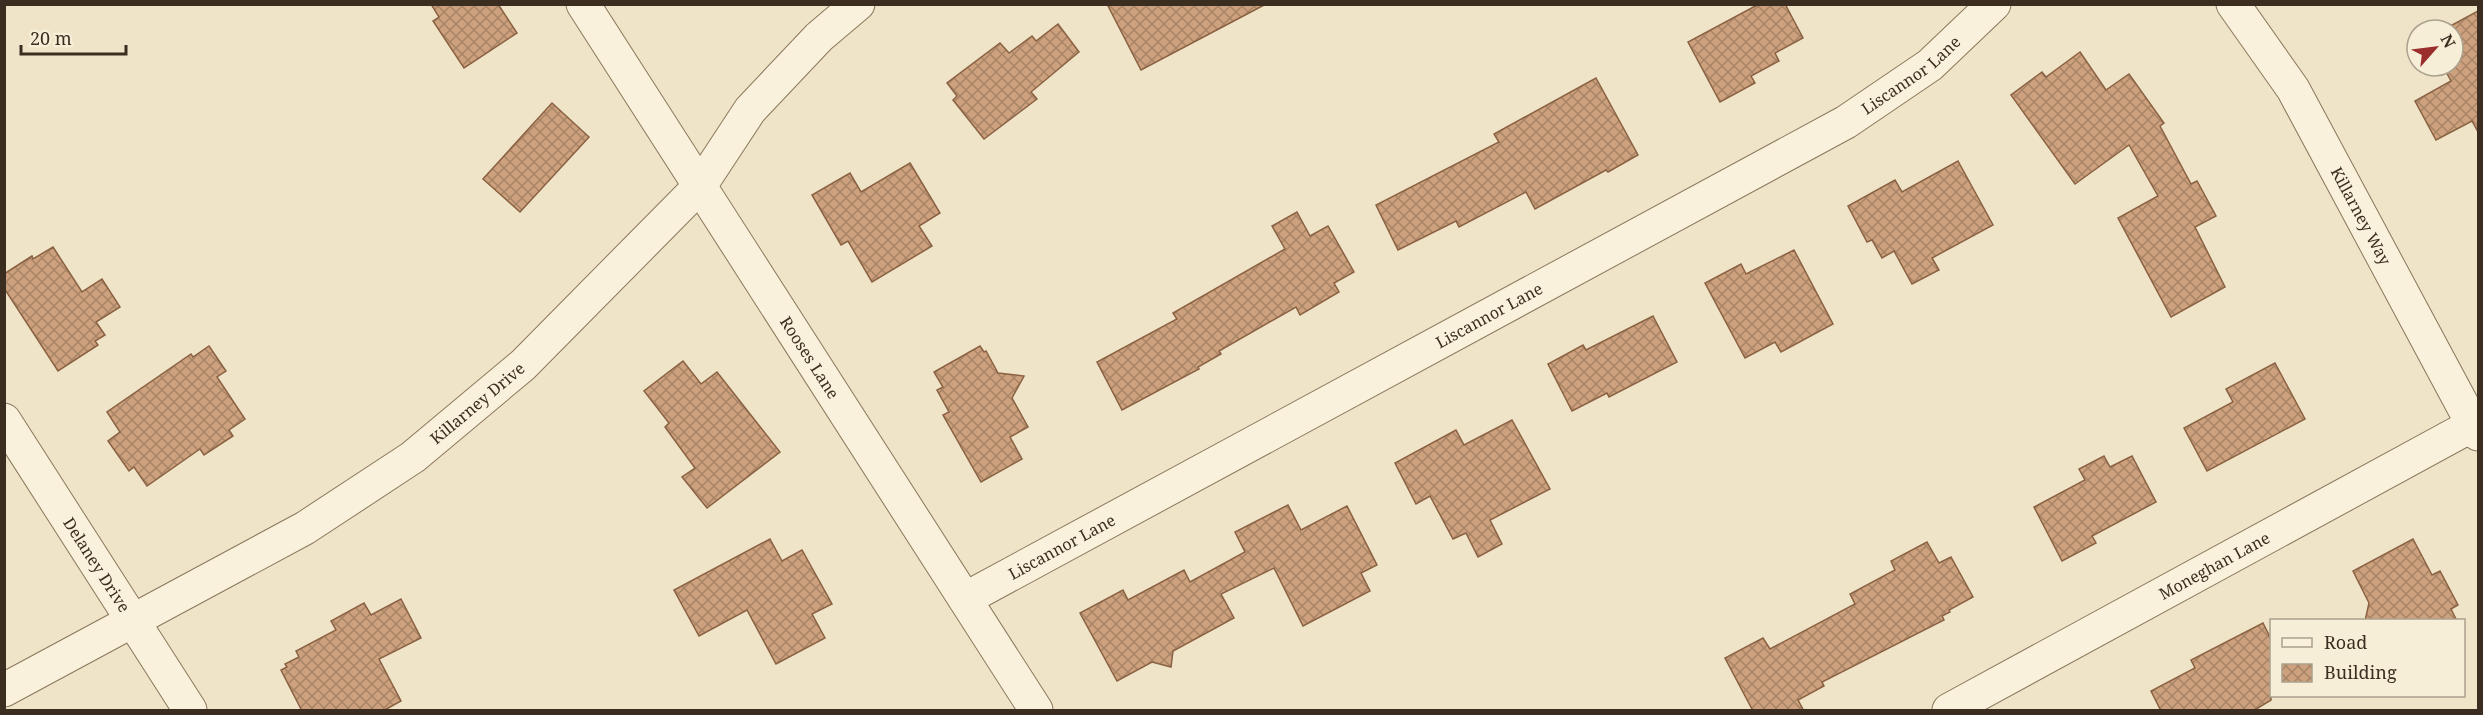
<svg xmlns="http://www.w3.org/2000/svg" width="2483" height="715" font-family="'Noto Serif',serif">
<defs>
<pattern id="building-cross-hatch" width="8" height="8" patternUnits="userSpaceOnUse" patternTransform="scale(1.5)"><rect width="8" height="8" fill="#cda17d"/><path d="M0 0l8 8M0 8l8-8" fill="none" stroke="#a88466"/></pattern>
</defs>
<rect width="100%" height="100%" fill="#efe4c8"/>
<g fill="url(#building-cross-hatch)" stroke="#8a6142" stroke-width="1.5">
<polygon points="431,4 498,4 517,33 464,68 433,21 439,17"/>
<polygon points="1107,4 1266,4 1141,70"/>
<polygon points="1759,4 1785,4 1803,38 1775,53 1779,61 1751,76 1755,83 1720,102 1688,42"/>
<polygon points="2478,11 2478,132 2472,121 2436,140 2415,101 2451,81 2443,66 2453,66 2453,30 2443,30"/>
<polygon points="1058,24 1079,52 1031,92 1037,99 984,139 953,100 957,96 947,83 1000,43 1009,53 1032,36 1036,41"/>
<polygon points="2080,52 2106,90 2129,74 2164,123 2160,126 2191,184 2197,181 2216,216 2195,227 2225,287 2171,317 2118,218 2158,196 2129,145 2075,184 2011,95 2042,72 2046,77"/>
<polygon points="1596,78 1638,155 1608,172 1606,170 1535,209 1526,192 1459,227 1456,221 1398,250 1376,205 1499,142 1494,134"/>
<polygon points="552,103 589,137 520,212 483,179"/>
<polygon points="1958,161 1993,225 1932,258 1939,270 1912,284 1894,251 1882,258 1872,240 1867,242 1848,206 1895,180 1902,192"/>
<polygon points="910,163 940,213 919,226 932,246 872,282 848,241 841,245 812,195 850,173 861,192"/>
<polygon points="1297,212 1310,236 1328,226 1354,272 1334,283 1339,292 1300,315 1296,307 1219,351 1221,354 1198,367 1199,369 1122,410 1097,362 1177,319 1173,313 1285,249 1272,226"/>
<polygon points="53,247 82,292 102,279 120,307 96,322 105,335 95,341 98,345 58,371 4,288 4,274 32,256 33,259"/>
<polygon points="1794,250 1833,324 1781,352 1775,342 1745,358 1705,283 1741,264 1746,274"/>
<polygon points="1653,316 1677,362 1609,397 1607,393 1572,411 1548,364 1583,345 1586,350"/>
<polygon points="209,346 226,371 217,377 245,419 229,430 233,436 204,455 200,449 147,486 134,467 129,471 108,441 120,432 107,412 191,354 193,357"/>
<polygon points="980,346 984,352 986,351 998,373 1024,376 1012,398 1028,427 1010,437 1022,459 981,482 943,415 949,412 937,390 943,387 934,372"/>
<polygon points="683,361 701,384 717,372 780,452 707,508 682,477 695,468 665,427 669,423 644,391"/>
<polygon points="2275,363 2305,419 2207,471 2184,428 2233,402 2226,389"/>
<polygon points="1512,420 1550,489 1490,520 1502,544 1478,557 1466,533 1453,539 1430,496 1416,504 1395,463 1456,430 1464,445"/>
<polygon points="2104,456 2110,467 2132,456 2156,502 2092,536 2096,543 2062,561 2034,507 2085,480 2079,469"/>
<polygon points="1288,505 1301,530 1347,506 1377,565 1361,573 1370,591 1303,626 1274,568 1221,594 1234,618 1173,651 1171,667 1152,662 1117,681 1080,613 1123,590 1128,600 1184,570 1190,582 1245,552 1235,532"/>
<polygon points="770,539 782,561 802,550 832,604 812,614 825,638 776,664 747,610 699,636 674,590"/>
<polygon points="2413,539 2432,575 2440,571 2458,605 2451,609 2457,621 2365,621 2369,603 2353,571"/>
<polygon points="1927,542 1939,563 1951,557 1973,597 1949,610 1950,612 1942,616 1944,620 1822,682 1824,686 1798,700 1804,711 1753,711 1725,658 1763,638 1770,649 1855,604 1850,594 1895,570 1891,561"/>
<polygon points="401,599 421,638 379,659 401,701 383,711 302,711 281,670 287,667 285,664 299,657 296,651 336,630 331,621 364,603 371,615"/>
<polygon points="2263,623 2271,639 2271,700 2253,711 2161,711 2151,691 2195,668 2191,660"/>
</g>
<g fill="none" stroke-linecap="round" stroke-linejoin="round">
<defs>
<g id="minor">
<path id="s1" d="M583,4L1036,710"/>
<path id="s2" d="M2233,4L2293,89L2478,434"/>
<path id="s3" d="M4,420L190,710"/>
<path id="s4" d="M965,599L1846,122L1930,65L1994,4"/>
<path id="s5" d="M4,690L305,528L413,457L523,365L700,186L750,110L819,37L858,4"/>
<path id="s6" d="M1949,710L2478,422"/>
</g>
</defs>
<use href="#minor" stroke="#8b775c" stroke-width="35"/>
<use href="#minor" stroke="#f9f1db" stroke-width="33"/>
</g>
<g text-anchor="middle" stroke-width="4.5" stroke-linejoin="round" paint-order="stroke">
<g font-size="16" fill="#3b2e20" stroke="#f6eed7">
<text dy="6" stroke="none"><textPath href="#s4" startOffset="1082">Liscannor Lane</textPath></text>
<text dy="6" stroke="none"><textPath href="#s2" startOffset="248">Killarney Way</textPath></text>
<text dy="6" stroke="none"><textPath href="#s4" startOffset="596">Liscannor Lane</textPath></text>
<text dy="6" stroke="none"><textPath href="#s1" startOffset="420">Rooses Lane</textPath></text>
<text dy="6" stroke="none"><textPath href="#s5" startOffset="555">Killarney Drive</textPath></text>
<text dy="6" stroke="none"><textPath href="#s4" startOffset="110">Liscannor Lane</textPath></text>
<text dy="6" stroke="none"><textPath href="#s3" startOffset="172">Delaney Drive</textPath></text>
<text dy="6" stroke="none"><textPath href="#s6" startOffset="302">Moneghan Lane</textPath></text>
</g>
</g>
<rect width="2483" height="715" fill="none" stroke="#3b2e20" stroke-width="12"/>
<rect x="2270" y="619" width="195" height="78" fill="#f6eed7" stroke="#aba18e" stroke-width="1.5"/>
<rect x="2282" y="638" width="30" height="9" fill="#f9f1db" stroke="#aba18e" stroke-width="1.5"/>
<text x="2324" y="649" font-size="18" fill="#3b2e20">Road</text>
<rect x="2282" y="664" width="30" height="18" fill="url(#building-cross-hatch)" stroke="#aba18e" stroke-width="1.5"/>
<text x="2324" y="679" font-size="18" fill="#3b2e20">Building</text>
<g transform="translate(2435 48) rotate(62)"><circle r="28" fill="#f6eed7" stroke="#aba18e" stroke-width="1.5"/>
<path d="M0-4.5L10 22L0 15L-10 22Z" fill="#9a2e2c"/>
<text y="-9" font-size="16" font-weight="bold" text-anchor="middle" fill="#3b2e20">N</text>
</g>
<path d="M21 45v9h105v-9" fill="none" stroke="#3b2e20" stroke-width="3"/>
<text x="30" y="45" font-size="18" fill="#3b2e20" stroke="#f6eed7" stroke-width="4.5" paint-order="stroke">20 m</text>
</svg>
